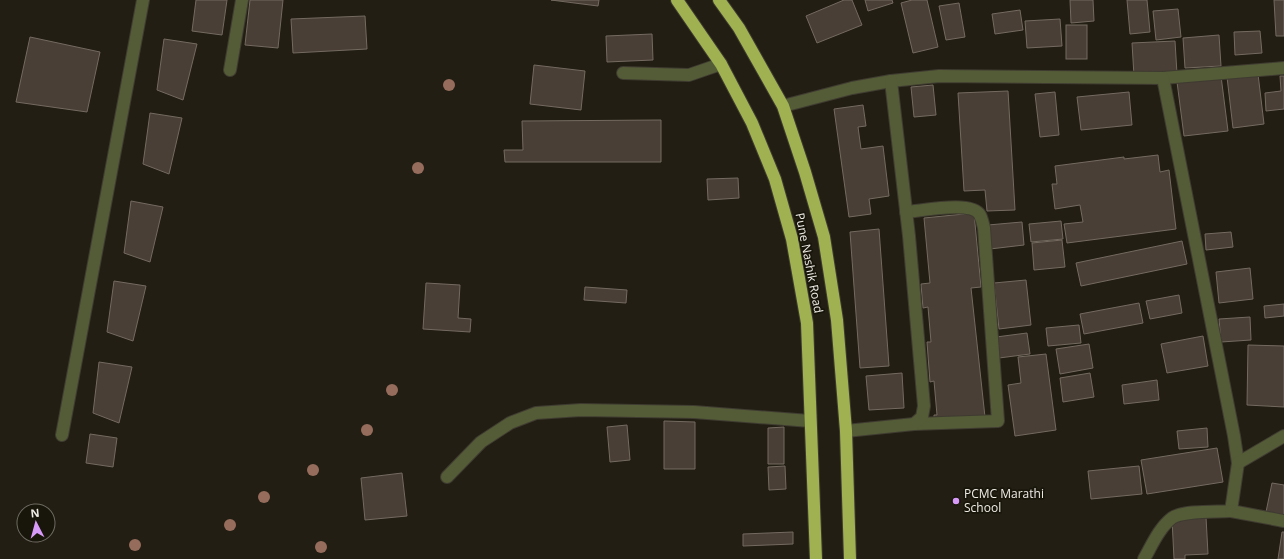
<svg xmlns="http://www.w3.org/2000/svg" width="1284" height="559" font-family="'Open Sans',sans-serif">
<rect width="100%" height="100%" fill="#221e13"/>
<g fill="#493f37" stroke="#746a60">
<polygon points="196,0 227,0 222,35 192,31"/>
<polygon points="250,0 283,0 278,48 245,45"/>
<polygon points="551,0 599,0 598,6"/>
<polygon points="844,0 852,0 862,25 817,43 806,16"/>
<polygon points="865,0 892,0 893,3 868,11"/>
<polygon points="912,0 927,0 938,47 913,53 901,3"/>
<polygon points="1070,0 1093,0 1094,21 1071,23"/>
<polygon points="1127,0 1147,0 1150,32 1130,34"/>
<polygon points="1274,0 1284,0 1284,36 1276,36"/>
<polygon points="959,3 965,37 946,40 939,6"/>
<polygon points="1178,9 1181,37 1156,40 1153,11"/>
<polygon points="1020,10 1023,30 995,34 992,14"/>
<polygon points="365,16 367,49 293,53 291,19"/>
<polygon points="1060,19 1062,46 1027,48 1025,21"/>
<rect x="1066" y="25" width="21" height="34"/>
<polygon points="1260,31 1262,53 1235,55 1234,32"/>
<polygon points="652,34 653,60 607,62 606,36"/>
<polygon points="1219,35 1221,66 1185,68 1183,38"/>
<polygon points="30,37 100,52 87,112 16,102"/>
<polygon points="164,39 197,44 183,100 157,90"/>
<polygon points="1175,41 1177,74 1134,76 1132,43"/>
<polygon points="534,65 585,71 581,110 530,104"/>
<polygon points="1258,74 1264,124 1233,128 1227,77"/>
<polygon points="1221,76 1228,131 1184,136 1177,82"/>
<polygon points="1280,76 1284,76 1284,109 1266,111 1265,93 1281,91"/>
<polygon points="933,85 936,115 914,117 911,87"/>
<polygon points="1008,91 1015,210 987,211 985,190 964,191 958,93"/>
<polygon points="1055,92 1059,135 1040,137 1035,94"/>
<polygon points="1129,92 1132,125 1081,130 1077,97"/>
<polygon points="863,105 866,126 858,127 861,149 883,146 889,196 869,199 871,214 849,217 834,109"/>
<polygon points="150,113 182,118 169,174 143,164"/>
<polygon points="661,120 661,162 505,162 504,150 523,150 522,121"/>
<polygon points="1158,155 1160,172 1169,170 1176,229 1067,243 1064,224 1083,222 1080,205 1055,209 1052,184 1057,184 1055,166 1124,157 1124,159"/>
<polygon points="738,178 739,198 708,200 707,179"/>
<polygon points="131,201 163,207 150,262 124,253"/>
<polygon points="974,213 981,287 971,288 985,417 934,422 934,415 937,415 934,381 930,382 927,342 931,342 928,307 923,308 921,284 930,283 924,218"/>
<polygon points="1061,221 1063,239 1031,242 1029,224"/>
<polygon points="1022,222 1024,245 990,249 988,225"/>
<polygon points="879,229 889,366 860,368 850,232"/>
<polygon points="1231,232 1233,247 1206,250 1205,234"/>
<polygon points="1062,240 1065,267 1034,270 1032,243"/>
<polygon points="1182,241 1187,264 1081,286 1076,263"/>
<polygon points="1250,268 1253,299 1219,303 1216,272"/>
<polygon points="1026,280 1031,325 999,329 994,283"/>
<polygon points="114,281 146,286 133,341 107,332"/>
<polygon points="426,283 460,285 458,318 471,319 470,332 423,329"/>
<polygon points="585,287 627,290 626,303 584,300"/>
<polygon points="1179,295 1182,313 1150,319 1146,301"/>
<polygon points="1139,303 1143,323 1084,334 1080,314"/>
<polygon points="1284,304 1284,316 1265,318 1264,306"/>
<polygon points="1250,317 1251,340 1221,342 1219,319"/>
<polygon points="1079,325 1081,343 1048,346 1046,328"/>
<polygon points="1027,333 1030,354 999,358 996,337"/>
<polygon points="1203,336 1208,366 1167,373 1161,344"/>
<polygon points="1089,344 1093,368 1060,374 1056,349"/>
<polygon points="1248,345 1284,346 1284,407 1247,405"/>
<polygon points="1046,354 1056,430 1015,436 1008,385 1021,383 1018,357"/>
<polygon points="99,362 132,367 119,423 93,413"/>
<polygon points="902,373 904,408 869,410 866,376"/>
<polygon points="1090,373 1094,397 1063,402 1060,378"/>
<polygon points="1157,380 1159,400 1124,404 1122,385"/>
<polygon points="664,421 695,422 695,469 664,469"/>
<polygon points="627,425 630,460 610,462 607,427"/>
<polygon points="784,427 784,464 768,464 768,428"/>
<polygon points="1207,428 1208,447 1179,449 1177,431"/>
<polygon points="90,434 117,438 113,467 86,463"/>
<polygon points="1217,448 1223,482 1147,494 1141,460"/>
<polygon points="785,466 786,489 769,490 768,467"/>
<polygon points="1139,466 1142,494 1091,499 1088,471"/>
<polygon points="402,473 407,516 365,520 361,478"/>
<polygon points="1272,483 1284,485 1284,516 1266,512"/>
<polygon points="1206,517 1208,554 1185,555 1185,559 1174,559 1172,519"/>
<polygon points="793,532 793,544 743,546 743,534"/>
<polygon points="1282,532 1284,532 1284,559 1278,559"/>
</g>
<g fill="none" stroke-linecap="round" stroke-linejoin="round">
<defs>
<g id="minor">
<polyline points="230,70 242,0"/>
<polyline points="623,73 689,75 721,64"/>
<polyline points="1163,78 1284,68"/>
<path d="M783,106L852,88L891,81L939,76L1163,78L1234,436L1238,463L1231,511C1217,512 1183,510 1172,518C1159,528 1152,545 1144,559"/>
<path d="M906,212C922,211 972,200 980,215C982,219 983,224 984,228L998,421L914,424"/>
<polyline points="846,431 914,424 922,417 924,406 909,236 891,81"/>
<polyline points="62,435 143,0"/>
<polyline points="1238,463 1284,436"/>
<polyline points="447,477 481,442 510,423 536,413 581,410 694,412 810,421"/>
<polyline points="1231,511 1284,521"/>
</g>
<g id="highway">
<polyline points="677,0 721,64 752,123 775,179 792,239 807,323 816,559"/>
<polyline points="719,0 739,28 783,106 805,172 824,237 837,320 846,431 850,559"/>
</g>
</defs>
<use href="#minor" stroke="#3f3b31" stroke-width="14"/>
<use href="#highway" stroke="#3f3b31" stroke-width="14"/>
<use href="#minor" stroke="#545b37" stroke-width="12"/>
<use href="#highway" stroke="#a0b152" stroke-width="12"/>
</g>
<g fill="#966c5c">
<circle cx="449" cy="85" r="6"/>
<circle cx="418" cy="168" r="6"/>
<circle cx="392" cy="390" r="6"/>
<circle cx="367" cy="430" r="6"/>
<circle cx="313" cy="470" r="6"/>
<circle cx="264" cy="497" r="6"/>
<circle cx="230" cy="525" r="6"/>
<circle cx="135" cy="545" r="6"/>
<circle cx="321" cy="547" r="6"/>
</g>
<circle fill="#d89af8" stroke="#18150b" stroke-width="1.5" cx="956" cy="501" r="4"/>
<g text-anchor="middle" stroke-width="3.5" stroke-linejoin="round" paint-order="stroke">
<g font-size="12" fill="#efede6" stroke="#18150b">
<text transform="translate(809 263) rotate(79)" y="4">Pune Nashik Road</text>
</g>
<g font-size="12" fill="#efede6" stroke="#18150b" text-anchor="start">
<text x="964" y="498">PCMC Marathi<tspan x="964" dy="14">School</tspan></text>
</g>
</g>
<g transform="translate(36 523) rotate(354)"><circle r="19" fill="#18150b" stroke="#6e6b63"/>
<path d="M0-3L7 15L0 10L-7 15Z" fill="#d89af8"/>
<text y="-6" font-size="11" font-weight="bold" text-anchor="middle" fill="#efede6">N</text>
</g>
</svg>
